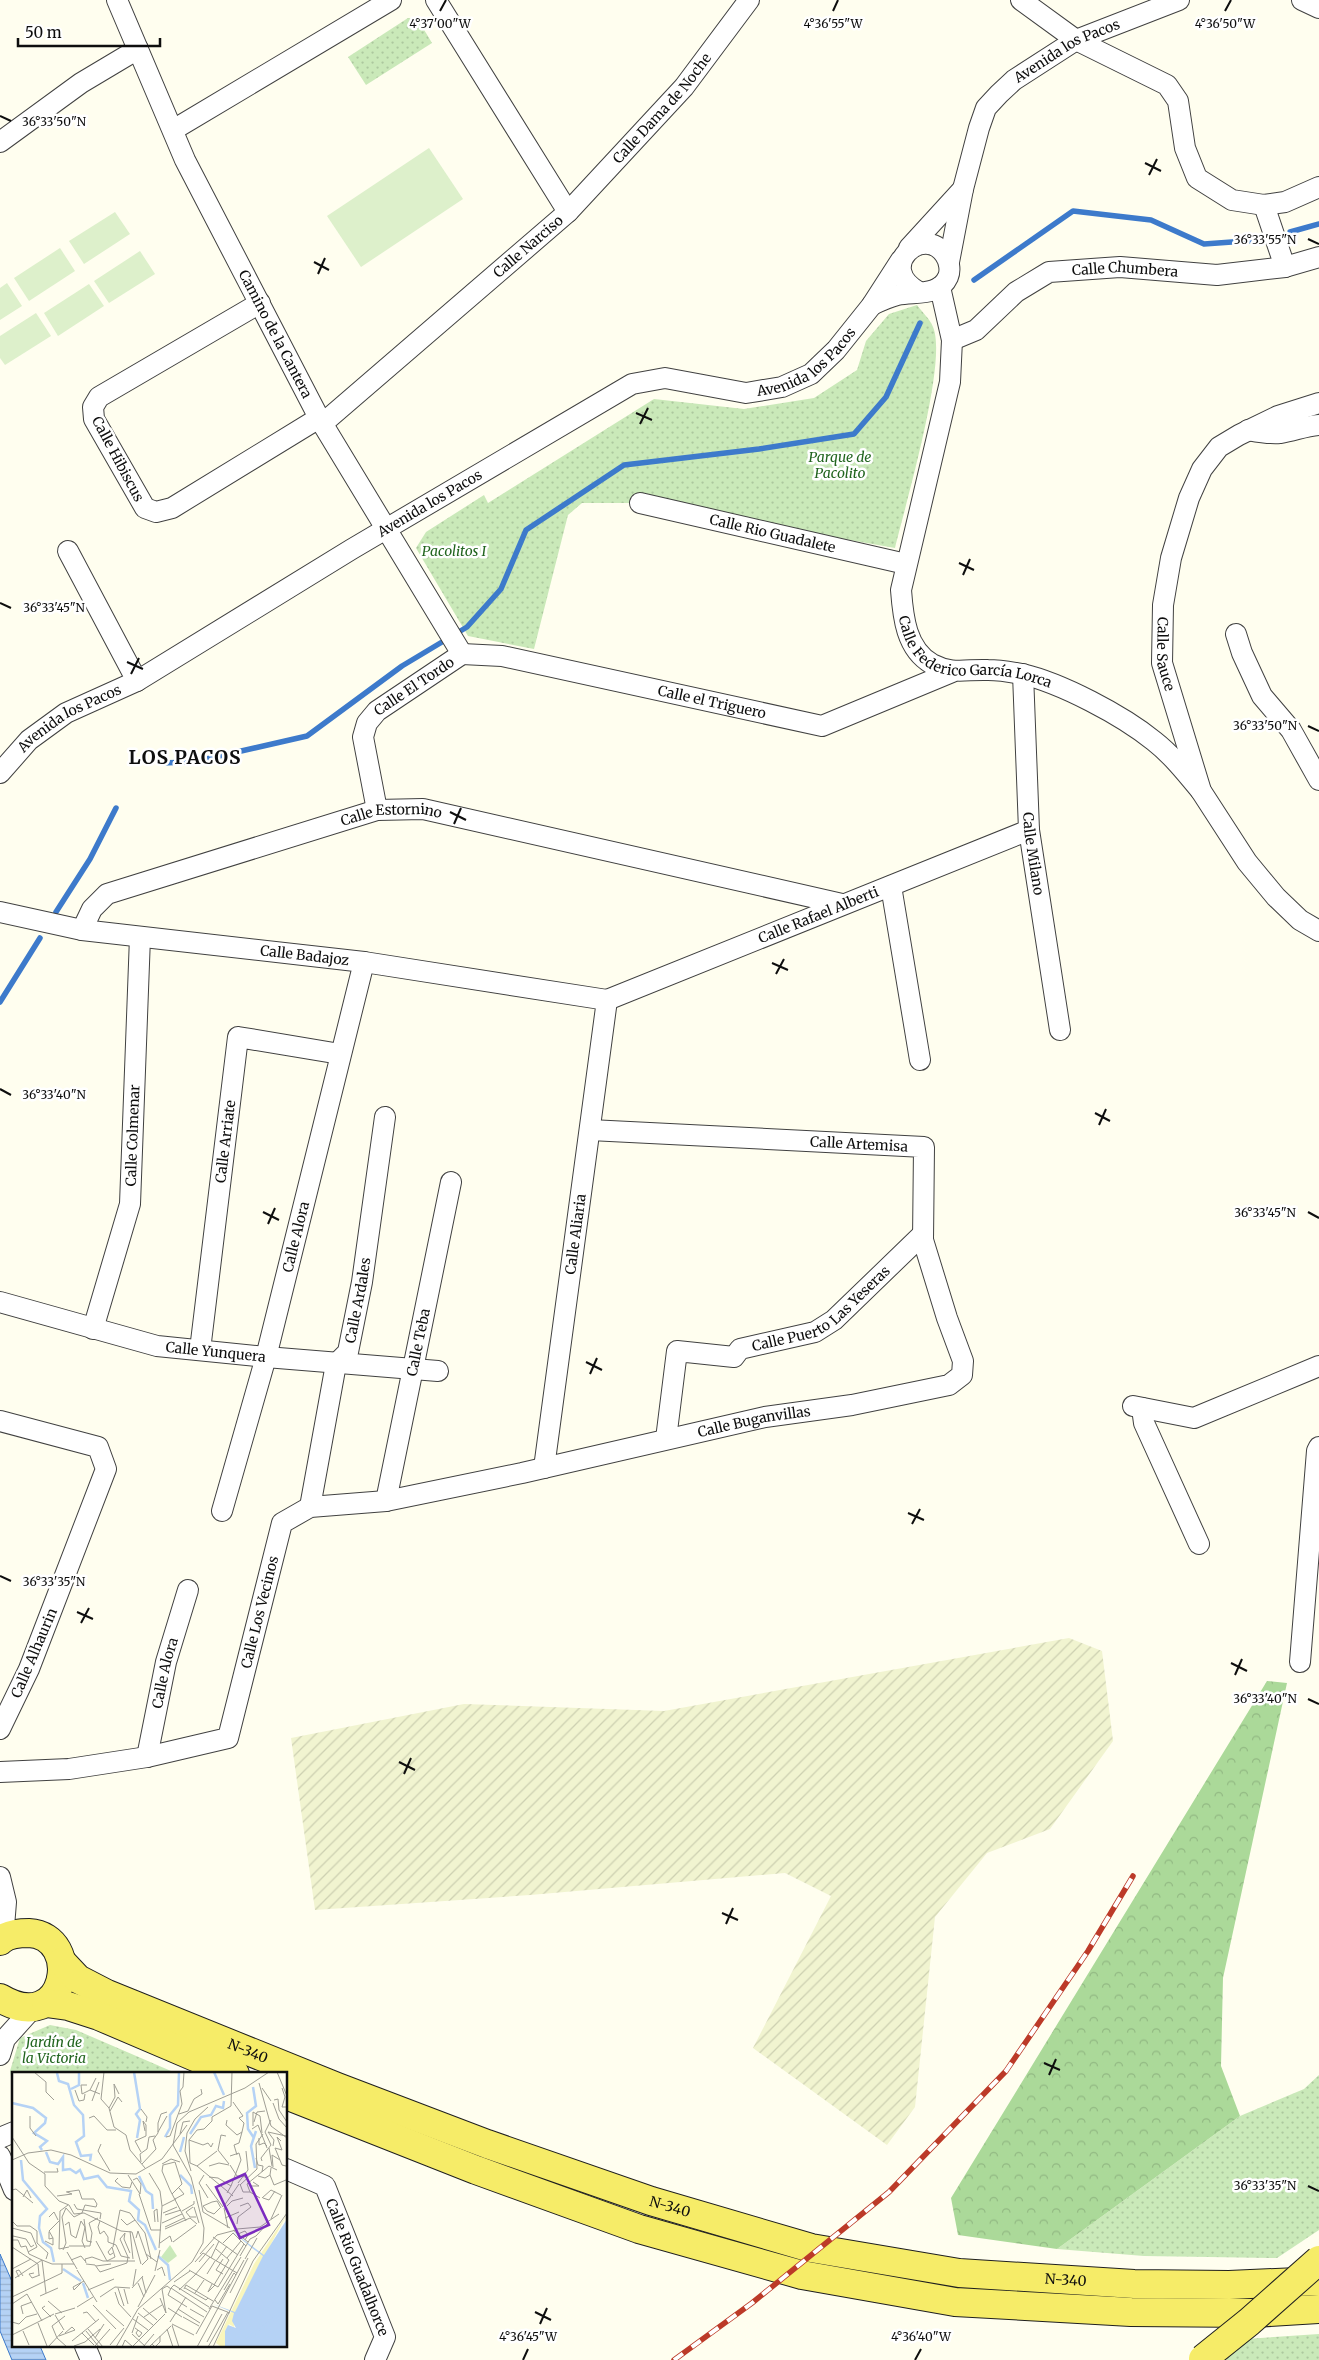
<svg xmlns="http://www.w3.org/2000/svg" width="1319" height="2360" font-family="Merriweather,serif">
<defs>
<pattern id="farmland-furrows" width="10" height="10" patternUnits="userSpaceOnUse" patternTransform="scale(1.25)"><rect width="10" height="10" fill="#f1f4d0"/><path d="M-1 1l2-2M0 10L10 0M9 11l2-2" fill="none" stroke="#cdd0b1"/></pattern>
<pattern id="grass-dots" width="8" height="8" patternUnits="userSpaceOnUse" patternTransform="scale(1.25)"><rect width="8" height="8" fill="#cae9b9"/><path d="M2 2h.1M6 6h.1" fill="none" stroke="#acc79e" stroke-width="1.8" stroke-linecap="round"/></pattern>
<pattern id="forest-crowns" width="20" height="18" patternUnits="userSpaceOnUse" patternTransform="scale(1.25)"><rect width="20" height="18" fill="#abd999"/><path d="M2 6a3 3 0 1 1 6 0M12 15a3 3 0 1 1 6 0" fill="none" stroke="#92b983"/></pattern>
<pattern id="water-rules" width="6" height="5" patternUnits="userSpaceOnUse" patternTransform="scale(1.25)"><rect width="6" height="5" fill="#b5d2f5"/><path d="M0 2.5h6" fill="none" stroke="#9ab3d1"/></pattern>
</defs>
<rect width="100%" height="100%" fill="#fffeef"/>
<polygon fill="url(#farmland-furrows)" points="1069,1638 1102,1651 1113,1741 1050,1829 987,1853 935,1917 915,2107 887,2145 753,2048 831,1896 785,1873 530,1895 315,1910 291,1738 464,1704 664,1711"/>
<g fill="url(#grass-dots)">
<polygon points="408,18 417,18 432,43 366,85 348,57"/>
<path d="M917,305C922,312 930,319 933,327C948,361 905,506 895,548L640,503H582L568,515L534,649L468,636L416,548L426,532L484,495L488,503L654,399L744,409L814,398L857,370L866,341L889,314Z"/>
<polygon points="50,2025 76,2030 178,2074 14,2074 14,2093 10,2071 20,2038"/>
<polygon points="1319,2075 1319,2230 1277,2258 1144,2256 1057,2249 1240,2116 1304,2089"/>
<polygon points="1319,2334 1319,2360 1216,2360 1245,2339"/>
</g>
<polygon fill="url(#forest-crowns)" points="1267,1681 1287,1683 1223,1978 1221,2066 1240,2116 1057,2249 958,2235 951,2198"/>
<g fill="#ddf0cb">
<polygon points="429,148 463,199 361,267 327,216"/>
<polygon points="115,212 130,234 84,264 69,241"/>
<polygon points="60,248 75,271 29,301 14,278"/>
<polygon points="140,251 155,274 109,303 94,281"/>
<polygon points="7,283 22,306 0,320 0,288"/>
<polygon points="89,284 104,306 58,336 44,313"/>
<polygon points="36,313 51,336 5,365 0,358 0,336"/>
</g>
<polygon fill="url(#water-rules)" stroke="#3d7acb" points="0,2254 14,2286 14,2346 40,2346 46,2360 12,2360 0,2331"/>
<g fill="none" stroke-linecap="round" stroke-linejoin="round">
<g stroke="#3d7acb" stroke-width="5.5">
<polyline points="1290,232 1319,224"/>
<polyline points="974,280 1073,211 1151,220 1204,244 1260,240"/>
<polyline points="160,763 193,762 307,736 402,666 467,627 501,589 526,530 624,465 759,449 854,434 886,397 920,323"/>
<polyline points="56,912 90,859 116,808"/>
<polyline points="0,1002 40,938"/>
</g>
<defs>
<g id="street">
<path id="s1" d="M117,0L185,160L319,418L462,654"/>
<polyline points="1021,0 1076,40 1167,85 1178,101 1185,148 1197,178 1232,200 1264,205 1285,202 1319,187"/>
<polyline points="1302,0 1319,8"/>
<polyline points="173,130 391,0"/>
<polyline points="0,142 81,83 138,49"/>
<polyline points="1264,205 1285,267"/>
<path id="s2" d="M568,212L684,87L749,0"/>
<polyline points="909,248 963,189"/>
<path id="s3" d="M949,262L963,189L979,128L986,108L999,94L1014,80L1076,40L1179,0"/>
<path id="s4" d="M940,287L952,340L950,382L901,590C903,617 906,649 932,664C953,675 966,669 988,670C999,670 1011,672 1022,674C1061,683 1122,715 1154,741C1172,755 1187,774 1201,791"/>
<polyline points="260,303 99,397 93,407 94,419 145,508 156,512 172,508 319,418"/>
<path d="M872,305C880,301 889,297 897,295C915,291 939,297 948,277C951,270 949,261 945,255C924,223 874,267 919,292"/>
<path id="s5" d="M952,340L976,330L1016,292L1049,272L1120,267L1217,275L1285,267L1319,257"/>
<path id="s6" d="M1319,403L1278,416L1239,435L1219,447L1202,469L1189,498L1171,558L1163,605L1162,663L1201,791L1247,862L1276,897L1300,920L1319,931"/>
<path id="s7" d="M322,424L568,212L436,0"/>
<path d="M1248,430C1259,432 1269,434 1280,433C1294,431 1305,426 1319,425"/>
<path id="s8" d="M640,503L906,564"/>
<polyline points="68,551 137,681"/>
<polyline points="1236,634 1242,653 1262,696 1291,730 1319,780"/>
<path id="s9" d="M462,654L502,656L822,726L952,672"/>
<path id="s10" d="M1023,674L1029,830L1060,1030"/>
<path id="s11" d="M0,773L29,740L66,713L137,681L352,549L632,384L665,378L746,393L782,387L811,374L836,350L872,305L901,260"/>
<path id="s12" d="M377,810L363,737L367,723L377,711L462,654"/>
<polyline points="891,886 920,1060"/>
<path id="s13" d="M0,912L82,930L364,962L607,1000"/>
<path id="s14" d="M82,930L92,909L107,894L377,810L423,809L842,904"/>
<path id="s15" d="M607,1000L1029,830"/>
<path id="s16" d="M0,1302L157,1346L266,1357L438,1371"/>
<path id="s17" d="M93,1329L130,1204L140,937"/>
<path id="s18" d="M200,1350L238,1037L340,1054"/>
<polyline points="1133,1406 1194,1418 1319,1366"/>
<polyline points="1142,1408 1144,1423 1199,1544"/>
<polyline points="0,1421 98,1447 106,1469 29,1669 0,1729"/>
<path id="s19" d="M666,1439L677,1351L734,1357L740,1349L815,1332L834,1320L923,1234"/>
<path id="s20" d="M544,1468L607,1000"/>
<path id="s21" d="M386,1501L451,1182"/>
<path id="s22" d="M310,1507L336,1364L348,1352L362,1282L385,1117"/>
<path id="s23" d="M222,1511L266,1357L364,962"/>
<polyline points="1300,1662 1317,1451 1319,1447"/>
<path id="s24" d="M147,1757L166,1662L188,1590"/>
<path id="s25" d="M0,1772L69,1769L147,1757L228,1738L282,1523L310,1507L386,1501L522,1473L765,1417L852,1405L949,1385L962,1375L963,1361L947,1318L923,1240L924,1147L590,1130"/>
<polyline points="0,1877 6,1902 3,1939"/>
<polyline points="0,2055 5,2039 32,2009"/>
<polyline points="0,2138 14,2132"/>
<polyline points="0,2156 14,2190"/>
<path id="s26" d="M286,2169L325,2186L385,2337L375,2360"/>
<polyline points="85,2346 91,2360"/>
</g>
<g id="primary">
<path d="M0,1941C7,1934 19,1933 29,1933C84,1936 67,2038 0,1998"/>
<path id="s27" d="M62,1962L78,1979L107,1994L337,2087L487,2144L651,2201L811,2248L959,2273L1134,2284L1229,2285L1319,2281"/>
<polyline points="46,2003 68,2006 99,2016 235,2074"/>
<polyline points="286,2095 476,2170 639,2229 802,2275 955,2302 1131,2312 1253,2313 1319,2309"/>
</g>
</defs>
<use href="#street" stroke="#414141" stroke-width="22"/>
<use href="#primary" stroke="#1f1f1f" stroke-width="30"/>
<use href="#street" stroke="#fff" stroke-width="20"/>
<use href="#primary" stroke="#f6ec68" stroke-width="28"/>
<defs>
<polyline id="rail" points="674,2360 752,2303 889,2192 1006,2071 1088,1951 1133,1876"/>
</defs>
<use href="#rail" stroke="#bc3a28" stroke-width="5.5"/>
<use href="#rail" stroke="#fff" stroke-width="4" stroke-dasharray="11" stroke-linecap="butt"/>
<defs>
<polyline id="primary-bridge" points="1203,2359 1249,2322 1319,2260"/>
</defs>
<use href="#primary-bridge" stroke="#1f1f1f" stroke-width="30" stroke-linecap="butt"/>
<use href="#primary-bridge" stroke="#f6ec68" stroke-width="28"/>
</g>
<path fill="none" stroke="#0e0e0e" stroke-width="2" d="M440,11L446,0M833,11L838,0M1225,11L1231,0M0,116L11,121M1145,163L1161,171M1149,175L1157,159M1308,239L1319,244M314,262L329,270M318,274L325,258M636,413L652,420M640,424L648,408M959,563L974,570M963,575L970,559M0,603L11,608M127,662L143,669M131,674L139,658M1308,726L1319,731M450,812L466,820M454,824L461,808M772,963L788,970M776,974L784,959M0,1089L11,1095M1095,1113L1110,1121M1099,1125L1106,1109M263,1212L279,1220M1308,1212L1319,1218M268,1224L275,1208M586,1362L602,1370M590,1374L597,1358M908,1513L924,1520M912,1524L920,1509M0,1576L11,1581M77,1612L93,1619M81,1623L89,1608M1231,1663L1247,1671M1235,1675L1242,1659M1308,1699L1319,1704M399,1762L415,1770M404,1774L411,1758M722,1913L738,1920M726,1924L733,1908M1044,2063L1060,2070M1049,2075L1056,2059M1308,2186L1319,2191M535,2312L551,2320M540,2324L547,2308M523,2360L528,2349M915,2360L921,2349"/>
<g text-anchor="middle" stroke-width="5" stroke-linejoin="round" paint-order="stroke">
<g font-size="14" fill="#0e0e0e" stroke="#fff">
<text dy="5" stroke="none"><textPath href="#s3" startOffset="259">Avenida los Pacos</textPath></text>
<text dy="5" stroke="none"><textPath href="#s2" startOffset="140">Calle Dama de Noche</textPath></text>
<text dy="5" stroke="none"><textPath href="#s7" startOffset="272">Calle Narciso</textPath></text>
<text dy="5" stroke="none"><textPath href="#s5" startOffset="196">Calle Chumbera</textPath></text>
<text dy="5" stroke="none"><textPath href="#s1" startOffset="370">Camino de la Cantera</textPath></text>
<text dy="5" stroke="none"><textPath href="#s11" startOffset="931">Avenida los Pacos</textPath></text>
<text transform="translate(118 459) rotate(62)" y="5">Calle Hibiscus</text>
<text dy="5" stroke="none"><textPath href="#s11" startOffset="510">Avenida los Pacos</textPath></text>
<text dy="5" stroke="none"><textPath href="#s8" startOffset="136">Calle Rio Guadalete</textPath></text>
<text dy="5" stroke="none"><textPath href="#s4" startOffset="426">Calle Federico García Lorca</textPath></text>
<text dy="5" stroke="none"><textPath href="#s6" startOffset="329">Calle Sauce</textPath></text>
<text dy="5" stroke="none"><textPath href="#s12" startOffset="149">Calle El Tordo</textPath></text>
<text dy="5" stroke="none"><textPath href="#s9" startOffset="255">Calle el Triguero</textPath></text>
<text dy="5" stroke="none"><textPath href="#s11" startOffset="90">Avenida los Pacos</textPath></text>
<text dy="5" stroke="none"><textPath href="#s14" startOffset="341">Calle Estornino</textPath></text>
<text dy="5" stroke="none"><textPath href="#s10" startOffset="180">Calle Milano</textPath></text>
<text dy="5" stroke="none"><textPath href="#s15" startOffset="228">Calle Rafael Alberti</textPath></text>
<text dy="5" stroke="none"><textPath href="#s13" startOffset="308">Calle Badajoz</textPath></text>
<text dy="5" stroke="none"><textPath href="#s17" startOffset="199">Calle Colmenar</textPath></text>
<text dy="5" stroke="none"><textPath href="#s18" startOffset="210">Calle Arriate</textPath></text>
<text transform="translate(859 1144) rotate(3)" y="5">Calle Artemisa</text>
<text dy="5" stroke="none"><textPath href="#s20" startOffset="236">Calle Aliaria</textPath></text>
<text dy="5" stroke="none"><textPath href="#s23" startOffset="284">Calle Alora</textPath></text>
<text dy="5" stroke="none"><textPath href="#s22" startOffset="215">Calle Ardales</textPath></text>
<text dy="5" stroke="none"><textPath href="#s19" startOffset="249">Calle Puerto Las Yeseras</textPath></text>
<text dy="5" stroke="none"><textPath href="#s21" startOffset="162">Calle Teba</textPath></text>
<text dy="5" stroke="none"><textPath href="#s16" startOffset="222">Calle Yunquera</textPath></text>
<text dy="5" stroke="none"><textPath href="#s25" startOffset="938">Calle Buganvillas</textPath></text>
<text dy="5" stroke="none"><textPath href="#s25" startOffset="361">Calle Los Vecinos</textPath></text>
<text transform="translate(34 1653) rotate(-67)" y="5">Calle Alhaurin</text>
<text dy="5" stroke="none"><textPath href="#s24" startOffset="86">Calle Alora</textPath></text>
<text dy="5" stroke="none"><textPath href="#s27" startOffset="208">N-340</textPath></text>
<text dy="5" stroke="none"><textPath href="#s27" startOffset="658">N-340</textPath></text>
<text dy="5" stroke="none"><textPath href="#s26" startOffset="130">Calle Rio Guadalhorce</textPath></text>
<text dy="5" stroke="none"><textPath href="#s27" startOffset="1062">N-340</textPath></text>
</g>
<g font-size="14" font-style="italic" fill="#22651f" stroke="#fff">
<text x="840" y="462">Parque de<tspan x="840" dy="16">Pacolito</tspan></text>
<text x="454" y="556">Pacolitos I</text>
<text x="54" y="2047">Jardín de<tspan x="54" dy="16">la Victoria</tspan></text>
</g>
<g font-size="19" font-weight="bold" letter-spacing="1" fill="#0e0e0e" stroke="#fff">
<text x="185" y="764">LOS PACOS</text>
</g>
</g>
<g transform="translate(12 2072)">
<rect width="275" height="275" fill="#fffeef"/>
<path d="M158,173L165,184L156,191L149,185Z" fill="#cae9b9"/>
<path d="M275,142L225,236L222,255L217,252L213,259V275L208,274L204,271L242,192Z" fill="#f9f6bd"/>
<path d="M275,147V275H213V259L216,253L224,256L220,249L222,241L201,232L223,240L251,184L240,176L217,157L252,183Z" fill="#b5d2f5"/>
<path fill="none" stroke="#b5d2f5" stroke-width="2.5" d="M122,0L128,37L124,42L128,48L125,66M202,0L212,23M45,1L47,9L56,12L62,33L71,43L72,64L64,70L69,84L79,83L78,89M241,15L244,34L235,41L236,57L242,66M59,17L67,13V0M0,31L21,36L34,46L33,51L22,61L35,69L28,75L30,78M178,62L189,45L199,43L204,34L211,36L212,29M153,65L158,56V43L166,33L167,0M34,80L38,90L46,92L51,85V98L58,97L64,101L68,98L72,107L86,104L95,115L119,119L117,129L127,138L126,148L133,153L144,178M168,80L172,65M9,88L11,108L35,137L28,144L27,156L31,170L39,176L42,190M243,96L239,74L244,59M168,103L179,114L180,122M127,104L134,119L140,123L141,137M146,184L156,193L158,208M51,197L69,209M71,211L76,226M225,275L275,236"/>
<path fill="none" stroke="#9f9e95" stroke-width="1" d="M22,0L34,10V20L42,28M92,0L89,27L97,36L102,55L114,63L118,78L133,96M265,0L275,24M84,6L78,18L88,22M247,11L259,54L275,66M75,13H69L70,22L78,18M250,16L259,29M270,16L273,25L270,35H275M63,18L67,29L72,28L73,22M262,28L266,27L267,38L275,50M80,29L87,10M221,30L231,44L227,46L232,51L230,60M261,31L267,47L275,56M97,36L103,25L102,12L107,22M129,37L135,45L134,50M98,39L106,25L110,30M167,42L176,39L182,27L190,22L189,17M18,44V56L24,64M77,46L82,44L95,58H104M215,48L214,53L225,63L230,60L227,71L222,73L225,83M242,50L245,40L253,39M241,54V40L248,44L250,61M240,57L246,53L255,76M146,60L155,44M168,62L171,50L178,49M0,65L17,91L33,102V114L47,129L57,133L62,142L72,141L109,159L120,160L129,192M154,65L158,64L170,32L168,19L171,15L172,0M247,66V73L252,71L255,74M177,68L191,73L196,71L199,75L201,71M269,69L265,65L270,78L263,76L270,93L274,94M89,72L86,79L98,99M261,74L262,68L256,60L274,64M257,76L260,94M206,78L209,63L214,64M206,78L217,92M129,80L123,69L134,64V53L131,49L133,59M218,84L227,81L229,88L219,114M244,86L246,93L251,94L250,100M0,88L16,81L39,78L59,83L98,101L124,102L150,87L175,53M250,89L249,86L259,73L253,60L259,48M129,90L128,82L135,77L137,65L143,64M130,92L144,77L141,68L146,61V51L149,42L155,40M150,92L159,87L168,90M218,93L225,104L235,105M185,94L178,91L177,68L185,58L192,57L200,49V45L219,34L220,0M185,94L221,124M185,94L205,79M197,94L207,91L217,93M261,95L260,83L268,88M179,99L173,79L175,61L183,47L196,35M32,100H46L45,96M137,101L148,119L150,134L147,176M116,103L128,122L129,112L125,106L121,108M192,103L187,111L196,126M258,103L262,113L274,108M246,104L253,106L258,103L259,96M197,105L206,106L219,114L215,121M106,106L103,109L110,115L118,116L120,110M226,111L236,98L234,79M194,112L211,135M228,112L231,120H238M228,113L245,97L244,72L251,62M239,114H247L241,110M0,118L4,117L21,131M187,118L191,140L218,156M127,122L139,158H149M160,122L170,112L163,90L151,93L150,99L158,118L174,149M45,124L60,122L55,120M11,125L15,118L19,126M248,126L238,120L235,112L257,94L265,98M250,126L259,118L269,123M251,126L257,128L263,119M163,127L172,122L167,116M62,132L65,137L89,141L88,147M56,133L48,139L47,177L57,175M150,134L164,127M212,134L227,112M215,134L220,129L231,126M181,135L174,140L178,145H184M182,135L187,151M212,136L216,156M170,139L182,132V129M195,139L191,134L200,130L205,129L209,136M195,139L202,142L208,136M151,141L165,135M153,143L169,138M37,145L42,140L46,148M213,146L227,140M72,147L75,169L80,170M109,147L115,153L123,148M259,147L270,123M123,148L133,161L139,187M0,149L5,154H18L25,159V171L36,181L34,187M88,149L86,155L88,162L92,159L96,165M143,150L142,139L145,137L146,150M150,151L170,142M225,152L226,145L239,135L236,131L228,134M53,153L57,150L59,163L64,166L69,149L73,155L70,169L73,176M153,155L172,146M0,156L19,161L25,175L16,180M153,157L178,146L185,152M225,157L248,155L267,142M221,158L236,170M118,159L121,187M37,160V167L41,166L37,159L48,148M113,161L112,167L118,181M226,162L233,159L236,163L233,168M1,164L14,167L19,175L22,173M244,164L255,152M96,165V170L104,173L109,184L118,186M201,165L226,183M124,166L126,159L134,182M0,168H6L9,175L14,174L17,182L30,188L40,192H62M33,169L41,173V166M84,169L95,189L103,185L100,175L96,180L98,183L101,181M161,170L184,153M148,171L158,164L160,170M211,171L221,161L234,174M57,174H78L80,161L77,151L86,146M0,175L26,192L27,203M101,175L108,138L118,141L123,148M204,177L217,188M51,178L54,171L50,145L54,136L62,145L70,141L73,133L84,135L85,132L82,127H70L67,118L54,120M55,180L65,197M188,182L205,163L224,158M228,184L238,167L244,164M199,186L207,169M215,186L229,169M211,187L204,198L211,202M233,187L245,166M30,188L34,221M59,188L69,184L73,189M204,189L215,174M183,190L191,181L225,201M187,190L202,172M74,191L73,187L80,185L91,189H123M74,192L83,193L88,200L115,191L116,185L108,167L113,161M130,193L136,187L134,182L145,190M84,194L99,192M0,197L19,187M65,198L85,230M145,198L150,195L153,204M177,198L206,215M143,199L148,178M22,201L17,202L20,206L28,203M195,202L203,189M183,203L198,185M7,205L4,199L7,198L11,204M130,205L134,221M3,206L30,188M162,210L178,199M69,211L62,218L61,215L72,209M126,211L132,225M200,212L196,220L203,213M202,213L217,188M121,214L124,197M206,215L232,172M106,216L112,234M120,216L131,204M159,216L162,213L197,235M173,216L194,228L196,226M112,217L116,232M172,217L174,213L201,229M76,218L102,207M167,218L183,203M212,218L222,201L224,203M103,220L107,232L119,245M183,221L192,208M218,221L236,186M28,224L46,216M0,225L50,201V192M88,225L103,215L118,216M148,226L154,241M203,228L206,232L218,212M36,229L50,241M0,232L15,222L30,249M81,233L104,257M33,234L30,236L39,245M65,235L81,225M126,235L143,203M175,235L156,223L159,216L195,240M131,236L145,248M156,236L170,245M166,237L188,251M178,237L192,245M197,237L229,185M94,238L112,254M71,241L75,240L84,250M126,241L141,253M154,241L150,217L155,214L159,217M11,242L9,234L20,230M43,242L63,236M43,243L52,258M53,244L40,254L45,266L55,275M132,245L150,233M171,245L187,254M121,247L136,258M0,250L7,252L14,245L25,242M158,250L174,225M26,251L35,274M160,252L182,263M160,253L167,275M123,256L130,261L127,265L124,261L126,258M76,257L91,275M155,257L161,275M11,259L17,273M74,259L87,275M70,261L82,273M120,261L126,244M120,262L134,275M184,262L200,234L218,241M0,263L42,242M47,264L63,258L60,255L53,261M83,266L92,252M60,269L87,247M195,270L210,242M140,272L143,275L148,270V264M98,273L112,256M62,274L73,270L88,257M83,274L98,257M121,274L153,242M36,275L51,259M104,275L126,237L180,190L191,171L192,156L179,105L161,73L165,51L177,40L233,16L257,0M110,275L113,268L121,275M131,275L142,262M137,275L159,254M185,275L232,188M196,275L216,240M201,275L241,189L275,141"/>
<path fill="#7b2cbf" fill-opacity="0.15" stroke="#7b2cbf" stroke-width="2.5" d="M233,102L257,153L228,166L204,115Z"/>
<rect width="275" height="275" fill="none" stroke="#0e0e0e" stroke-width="2.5"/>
</g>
<g font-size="12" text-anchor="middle" fill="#0e0e0e" stroke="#fff" stroke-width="5" stroke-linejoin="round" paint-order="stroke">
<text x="440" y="28">4°37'00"W</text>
<text x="833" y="28">4°36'55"W</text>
<text x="1225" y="28">4°36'50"W</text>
<text x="54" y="126">36°33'50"N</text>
<text x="1265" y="244">36°33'55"N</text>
<text x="54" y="612">36°33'45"N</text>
<text x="1265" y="730">36°33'50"N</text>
<text x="54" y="1099">36°33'40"N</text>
<text x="1265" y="1217">36°33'45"N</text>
<text x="54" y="1586">36°33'35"N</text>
<text x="1265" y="1703">36°33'40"N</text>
<text x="1265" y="2190">36°33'35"N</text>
<text x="528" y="2341">4°36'45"W</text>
<text x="921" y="2341">4°36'40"W</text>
</g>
<path d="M18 38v8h142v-8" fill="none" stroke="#0e0e0e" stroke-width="2.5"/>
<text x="25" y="38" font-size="15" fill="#0e0e0e" stroke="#ffffff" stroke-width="4" paint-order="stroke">50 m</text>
</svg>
